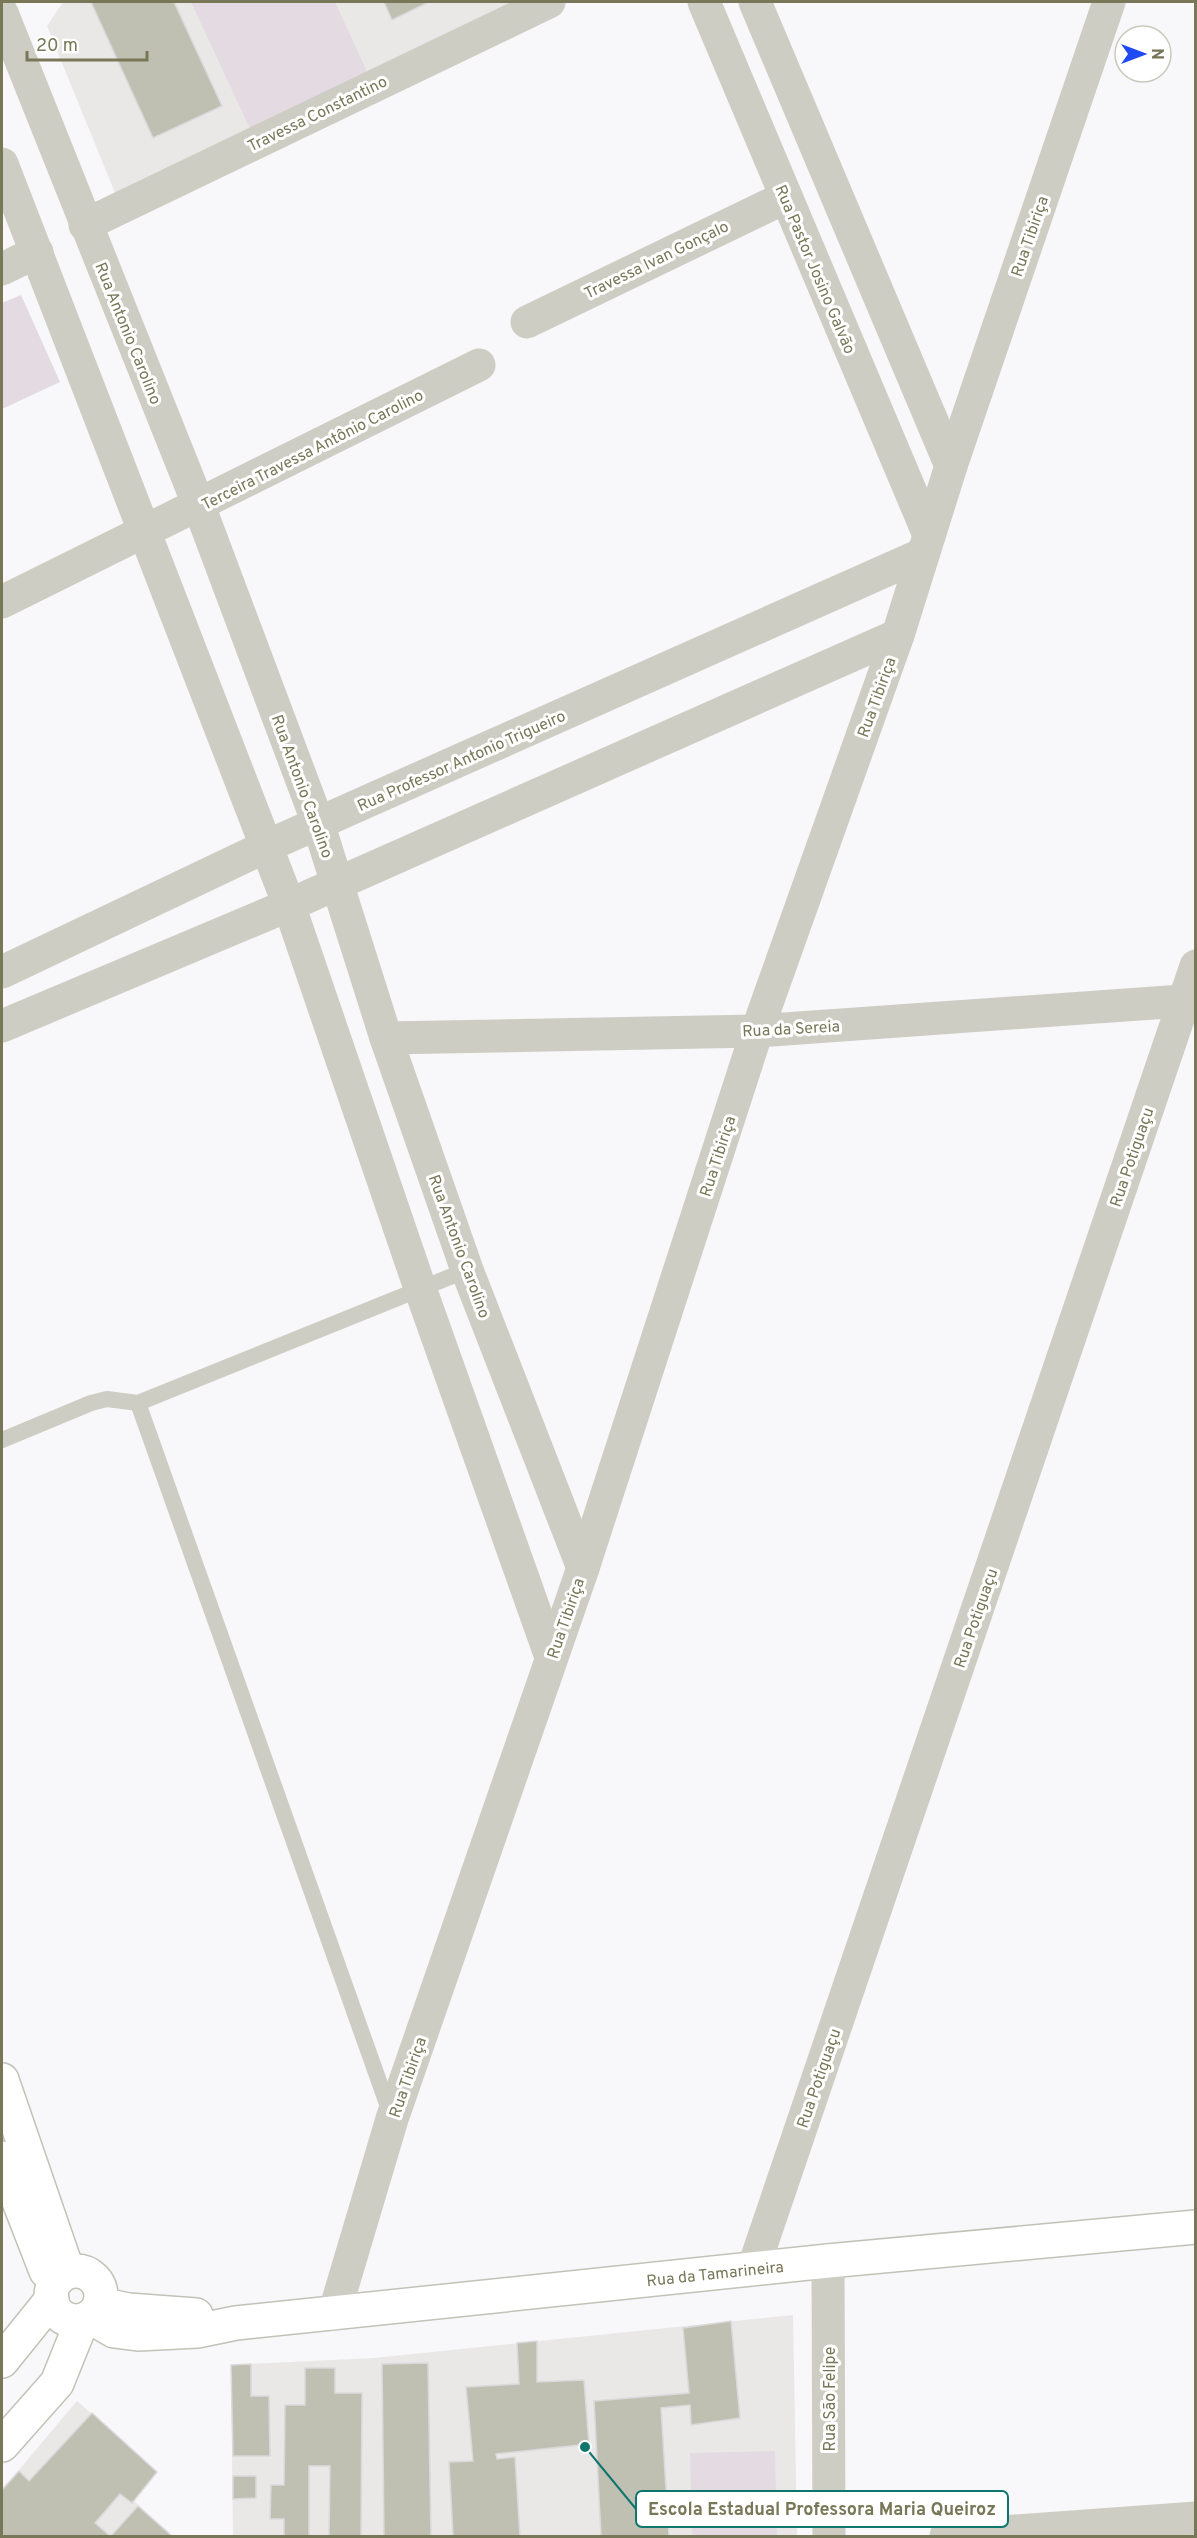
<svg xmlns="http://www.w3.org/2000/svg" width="1197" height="2538" font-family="Overpass,sans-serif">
<rect width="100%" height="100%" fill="#f8f7f9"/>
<g fill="#e9e8e7">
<polygon points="63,2 545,2 120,205 47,26"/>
<polygon points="793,2315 797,2536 233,2536 231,2365 374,2358"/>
<polygon points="77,2401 157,2472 134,2501 172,2536 2,2536 2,2490"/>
</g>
<g fill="#e4dae2">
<polygon points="191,2 335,2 369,76 251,131"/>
<polygon points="21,295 60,382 2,409 2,303"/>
<polygon points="775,2451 777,2536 692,2536 690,2453"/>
</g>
<g fill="#c0c0b2" stroke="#dad9db" stroke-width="1.5">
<polygon points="91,2 174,2 222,106 153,138"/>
<polygon points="384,2 429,2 392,20"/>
<polygon points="731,2321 740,2418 691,2425 690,2405 661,2408 669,2536 601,2536 594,2401 689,2393 683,2328"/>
<polygon points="537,2341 537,2382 584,2380 589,2444 496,2454 497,2459 515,2457 520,2536 453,2536 449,2462 473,2461 466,2387 519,2384 517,2343"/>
<polygon points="428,2363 431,2536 384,2536 382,2364"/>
<polygon points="251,2364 251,2396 269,2396 270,2456 233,2456 231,2365"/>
<polygon points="305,2368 335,2368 335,2393 362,2393 361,2536 329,2536 330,2466 309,2466 309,2536 284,2536 284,2519 270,2519 271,2485 284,2485 285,2405 305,2405"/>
<polygon points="92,2413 157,2472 132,2503 120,2494 95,2523 110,2536 3,2536 2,2535 2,2490 19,2471 29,2481"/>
<polygon points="233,2476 256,2476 256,2498 233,2499"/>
<polygon points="138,2506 172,2536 111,2536"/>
</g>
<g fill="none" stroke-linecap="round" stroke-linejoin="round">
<defs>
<g id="secondary">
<polyline points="2,2080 68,2272"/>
<polyline points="2,2158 46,2271"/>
<circle cx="76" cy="2296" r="25"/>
<polyline points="100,2304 128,2310 196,2315"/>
<polyline points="90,2317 114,2331 138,2334 197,2331 236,2323 828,2261 1196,2227"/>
<polyline points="2,2361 52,2299"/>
<polyline points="2,2445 57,2383 82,2321"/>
</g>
</defs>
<use href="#secondary" stroke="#c2c2b6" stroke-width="36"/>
<g stroke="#cdcdc4" stroke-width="16">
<polyline points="138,1403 391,2115"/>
<polyline points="2,1440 91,1403 107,1399 138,1403 467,1270"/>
</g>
<g stroke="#cdcdc4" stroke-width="33">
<polyline points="704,2 929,535"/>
<polyline points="755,2 951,466"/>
<polyline points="2,13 199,506 318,823 386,1038 467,1270 583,1568"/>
<polyline points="2,164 289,905 420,1288 551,1657"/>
<polyline points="85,225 549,2"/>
<polyline points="2,269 37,252"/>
<polyline points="527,322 786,197"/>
<polyline points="2,602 479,365"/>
<polyline points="2,972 267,846 923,554"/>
<polyline points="2,1026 289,905 898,635"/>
<polyline points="386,1038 757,1031 1196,1000"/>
<polyline points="828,2261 829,2536"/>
<polyline points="753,2269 1196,966"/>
<polyline points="334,2314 392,2119 583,1568 757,1031 898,635 951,466 1109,2"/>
<polyline points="946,2536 1196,2518"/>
</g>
<use href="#secondary" stroke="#fff" stroke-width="33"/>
</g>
<g text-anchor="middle" stroke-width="6" stroke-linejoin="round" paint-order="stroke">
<g font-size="16" fill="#787859" stroke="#fff">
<text transform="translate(317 113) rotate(-26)" y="6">Travessa Constantino</text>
<text transform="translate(1029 236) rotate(-71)" y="6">Rua Tibiriça</text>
<text transform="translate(656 259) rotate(-26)" y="6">Travessa Ivan Gonçalo</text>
<text transform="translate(816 269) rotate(67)" y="6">Rua Pastor Josino Galvão</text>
<text transform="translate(129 333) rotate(68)" y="6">Rua Antonio Carolino</text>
<text transform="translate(312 449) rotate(-27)" y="6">Terceira Travessa Antônio Carolino</text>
<text transform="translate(876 697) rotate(-70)" y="6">Rua Tibiriça</text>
<text transform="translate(461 760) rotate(-24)" y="6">Rua Professor Antonio Trigueiro</text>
<text transform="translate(303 786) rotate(70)" y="6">Rua Antonio Carolino</text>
<text transform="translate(791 1028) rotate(-3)" y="6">Rua da Sereia</text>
<text transform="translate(717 1156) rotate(-72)" y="6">Rua Tibiriça</text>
<text transform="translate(1131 1157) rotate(-71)" y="6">Rua Potiguaçu</text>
<text transform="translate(460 1246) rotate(70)" y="6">Rua Antonio Carolino</text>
<text transform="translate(565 1618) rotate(-71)" y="6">Rua Tibiriça</text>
<text transform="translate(975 1618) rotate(-71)" y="6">Rua Potiguaçu</text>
<text transform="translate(407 2077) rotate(-71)" y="6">Rua Tibiriça</text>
<text transform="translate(818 2078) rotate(-71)" y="6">Rua Potiguaçu</text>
<text transform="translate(715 2273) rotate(-6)" y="6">Rua da Tamarineira</text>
<text transform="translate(829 2399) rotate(-90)" y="6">Rua São Felipe</text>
</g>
</g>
<path fill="none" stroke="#0f766e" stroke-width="2" d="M585 2447L636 2509"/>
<circle fill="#0f766e" stroke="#fff" stroke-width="2" cx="585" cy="2447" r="6"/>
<rect fill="#fff" stroke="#0f766e" stroke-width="2" x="636" y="2491" width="372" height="36" rx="6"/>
<g font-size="18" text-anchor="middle" font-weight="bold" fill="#787859">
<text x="822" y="2515">Escola Estadual Professora Maria Queiroz</text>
</g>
<rect width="1197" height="2538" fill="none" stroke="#787859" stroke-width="6"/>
<g transform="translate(1143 54) rotate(90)"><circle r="28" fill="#ffffff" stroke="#c9c9bd" stroke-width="1.5"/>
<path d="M0-4.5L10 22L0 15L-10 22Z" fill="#1f49f2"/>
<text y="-9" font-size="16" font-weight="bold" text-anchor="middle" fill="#787859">N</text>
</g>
<path d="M27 51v9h120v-9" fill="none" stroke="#787859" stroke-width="3"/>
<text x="36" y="51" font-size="18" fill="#787859" stroke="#ffffff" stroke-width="4.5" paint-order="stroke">20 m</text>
</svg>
